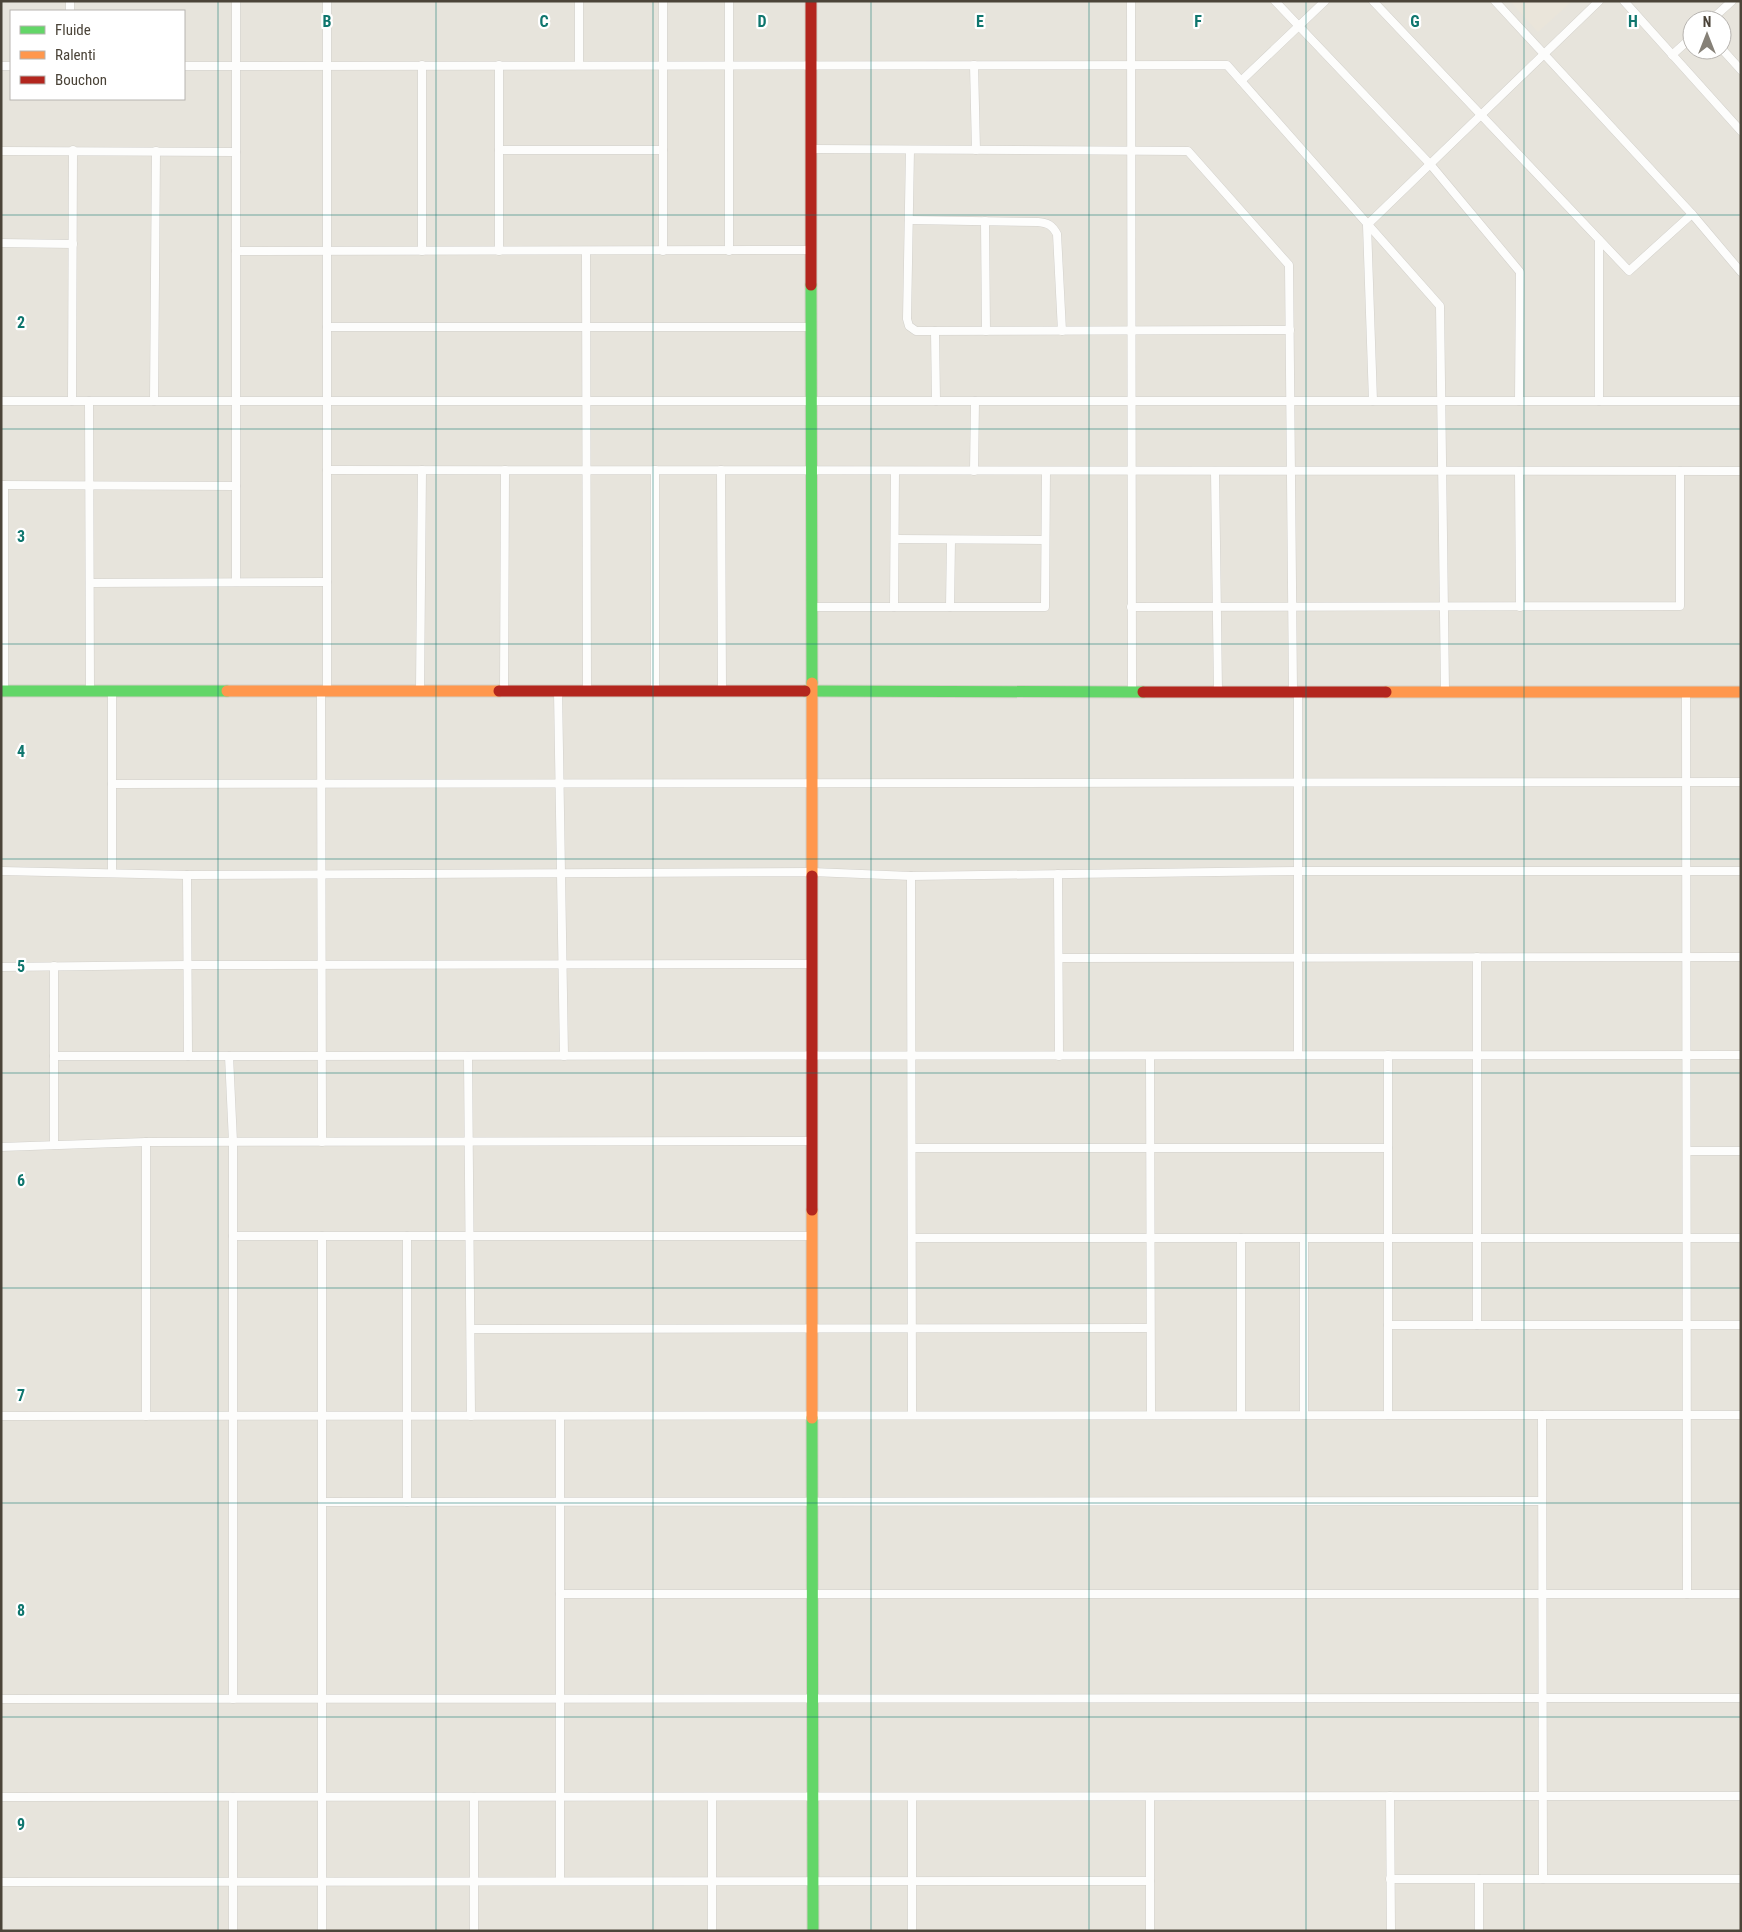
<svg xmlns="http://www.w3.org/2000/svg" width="1742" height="1932" font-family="'Roboto Condensed',sans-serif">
<rect width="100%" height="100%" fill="#f4f2ee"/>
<path fill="#e7e4dc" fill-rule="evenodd" d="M1,1H1741V1931H1ZM11,11H184V99H11ZM1692,20H1722V50H1692Z"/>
<polygon fill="#eae5da" points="1510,1 1572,1 1538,32"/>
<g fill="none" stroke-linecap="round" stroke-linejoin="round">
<defs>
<g id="street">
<polyline points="70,1 70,11"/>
<polyline points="236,1 236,582"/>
<polyline points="327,1 327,690"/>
<polyline points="579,1 579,65"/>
<polyline points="663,1 663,251"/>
<polyline points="729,1 729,251"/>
<polyline points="1131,1 1132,691"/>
<polyline points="1275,1 1430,164 1520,272 1519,401"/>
<polyline points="1373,1 1629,271 1692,214"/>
<polyline points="1495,1 1692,214 1741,272"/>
<polyline points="1624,1 1741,131"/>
<polyline points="1711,20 1732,1"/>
<polyline points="1722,49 1741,70"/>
<polyline points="1672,55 1692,37"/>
<polyline points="422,65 422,251"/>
<polyline points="499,65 499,251"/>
<polyline points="974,65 976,150"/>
<polyline points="1,66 11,66"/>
<polyline points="184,66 1227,65 1440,306 1445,691"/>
<polyline points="1241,81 1325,1"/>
<polyline points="812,149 1188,151 1289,265 1293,691"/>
<polyline points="499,150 663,150"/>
<polyline points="910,150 907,319 909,326 916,331 1290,330"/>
<polyline points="1,151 236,152"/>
<path d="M909,220L1038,222C1048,223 1052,225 1057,234L1062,331"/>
<polyline points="985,221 986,331"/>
<polyline points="1599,240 1599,401"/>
<polyline points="1,243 73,244"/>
<polyline points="236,251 812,250"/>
<polyline points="586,251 587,690"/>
<polyline points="327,327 812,327"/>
<polyline points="935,331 936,401"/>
<polyline points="1,401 1741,401"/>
<polyline points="72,401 73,150"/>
<polyline points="89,401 90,691"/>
<polyline points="154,401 156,151"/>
<polyline points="1373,401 1367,225 1599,1"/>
<polyline points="327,470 1741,471"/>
<polyline points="721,470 722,690"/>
<polyline points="974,471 975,401"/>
<polyline points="1215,471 1218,691"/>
<polyline points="1519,471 1520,607"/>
<polyline points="1,485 236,486"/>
<polyline points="895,539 1045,540"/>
<polyline points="90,583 327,582"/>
<polyline points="812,607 1045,607 1046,471"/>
<polyline points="894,607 895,471"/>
<polyline points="950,607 951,540"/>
<polyline points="1131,607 1680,606 1680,471"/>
<polyline points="321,690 322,1142"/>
<polyline points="420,690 422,470"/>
<polyline points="504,690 505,470"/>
<polyline points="655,690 655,470"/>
<polyline points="4,691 4,485"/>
<polyline points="112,691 112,872"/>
<polyline points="558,691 564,1056"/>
<polyline points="1298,691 1298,1055"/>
<polyline points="1686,692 1687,1594"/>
<polyline points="112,784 1741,782"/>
<polyline points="1,871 187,875 812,872 911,876 1298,871 1741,871"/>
<polyline points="1058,874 1059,1056"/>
<polyline points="187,875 188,1056"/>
<polyline points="911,876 912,1415"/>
<polyline points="1477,957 1477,1325"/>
<polyline points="1059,958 1741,957"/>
<polyline points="54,966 54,1145"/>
<polyline points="1,967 188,965 812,964"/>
<polyline points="1388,1055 1388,1415"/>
<polyline points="54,1056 1741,1055"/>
<polyline points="229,1056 233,1142 233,1699"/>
<polyline points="468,1056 471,1416"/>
<polyline points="1150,1056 1151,1415"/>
<polyline points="146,1142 146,1416"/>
<polyline points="1,1147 146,1142 812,1141"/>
<polyline points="912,1148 1388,1148"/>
<polyline points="1687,1151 1741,1151"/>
<polyline points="233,1236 812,1236"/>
<polyline points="322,1236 322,1931"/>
<polyline points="407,1236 407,1502"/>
<polyline points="912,1238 1741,1238"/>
<polyline points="1241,1238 1241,1415"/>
<polyline points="1304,1238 1304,1415"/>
<polyline points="1388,1325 1741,1325"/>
<polyline points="471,1329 1150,1328"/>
<polyline points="1542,1415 1543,1879"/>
<polyline points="1,1416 1741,1415"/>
<polyline points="560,1416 560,1881"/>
<polyline points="322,1502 1542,1501"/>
<polyline points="560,1594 1741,1594"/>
<polyline points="1,1699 1741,1698"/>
<polyline points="1390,1796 1391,1931"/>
<polyline points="1,1797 1741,1796"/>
<polyline points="233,1797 233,1931"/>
<polyline points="474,1797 474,1931"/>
<polyline points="712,1797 712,1931"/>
<polyline points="912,1797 912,1931"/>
<polyline points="1150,1797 1150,1931"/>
<polyline points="1390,1879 1741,1879"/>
<polyline points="1479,1879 1479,1931"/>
<polyline points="1,1882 1150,1881"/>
</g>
<g id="fast">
<polyline points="811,285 812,683"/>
<polyline points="1,691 227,691"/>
<polyline points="805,691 1143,692"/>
<polyline points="812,1418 813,1931"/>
</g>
<g id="slow">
<polyline points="812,683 812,876"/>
<polyline points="227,691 499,691"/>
<polyline points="1386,692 1741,692"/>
<polyline points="812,1210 812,1418"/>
</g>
<g id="jam">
<polyline points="811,1 811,285"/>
<polyline points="499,691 805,691"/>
<polyline points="1143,692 1386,692"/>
<polyline points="812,876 812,1210"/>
</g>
</defs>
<use href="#street" stroke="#d2d0cb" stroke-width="9"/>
<use href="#fast" stroke="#d3cfc5" stroke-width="13"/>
<use href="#slow" stroke="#d3cfc5" stroke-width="13"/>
<use href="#jam" stroke="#d3cfc5" stroke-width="13"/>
<use href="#street" stroke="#fdfdfc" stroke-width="8"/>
<use href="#fast" stroke="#63d668" stroke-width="11"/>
<use href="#slow" stroke="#ff974d" stroke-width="11"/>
<use href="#jam" stroke="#b3261e" stroke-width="11"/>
</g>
<path fill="none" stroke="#0f766e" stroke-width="1" stroke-opacity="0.55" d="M218,1V1931M436,1V1931M653,1V1931M871,1V1931M1089,1V1931M1306,1V1931M1524,1V1931M1,215H1741M1,429H1741M1,644H1741M1,859H1741M1,1073H1741M1,1288H1741M1,1503H1741M1,1717H1741"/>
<g font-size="16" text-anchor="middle" font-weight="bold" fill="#0f766e" stroke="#fff" stroke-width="4.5" stroke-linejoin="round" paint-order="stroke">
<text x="327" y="27">B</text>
<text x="544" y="27">C</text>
<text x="762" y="27">D</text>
<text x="980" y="27">E</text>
<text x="1198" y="27">F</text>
<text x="1415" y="27">G</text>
<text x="1633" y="27">H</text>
<text x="21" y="328">2</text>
<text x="21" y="542">3</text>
<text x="21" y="757">4</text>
<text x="21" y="972">5</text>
<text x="21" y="1186">6</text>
<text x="21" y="1401">7</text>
<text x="21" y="1616">8</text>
<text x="21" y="1830">9</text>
</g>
<rect width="1742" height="1932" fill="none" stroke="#4b4439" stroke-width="5"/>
<rect x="10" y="10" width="175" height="90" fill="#ffffff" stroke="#b7b4b0"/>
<rect x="20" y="26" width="25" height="8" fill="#63d668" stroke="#b7b4b0"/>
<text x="55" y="35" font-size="15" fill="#4b4439">Fluide</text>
<rect x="20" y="51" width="25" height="8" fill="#ff974d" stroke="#b7b4b0"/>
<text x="55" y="60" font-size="15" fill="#4b4439">Ralenti</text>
<rect x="20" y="76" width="25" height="8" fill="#b3261e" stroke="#b7b4b0"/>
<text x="55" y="85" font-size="15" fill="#4b4439">Bouchon</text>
<g transform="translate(1707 35)"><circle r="24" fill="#ffffff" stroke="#b7b4b0"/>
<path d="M0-4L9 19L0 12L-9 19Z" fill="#868178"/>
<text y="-8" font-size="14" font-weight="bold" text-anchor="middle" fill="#4b4439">N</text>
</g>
</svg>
